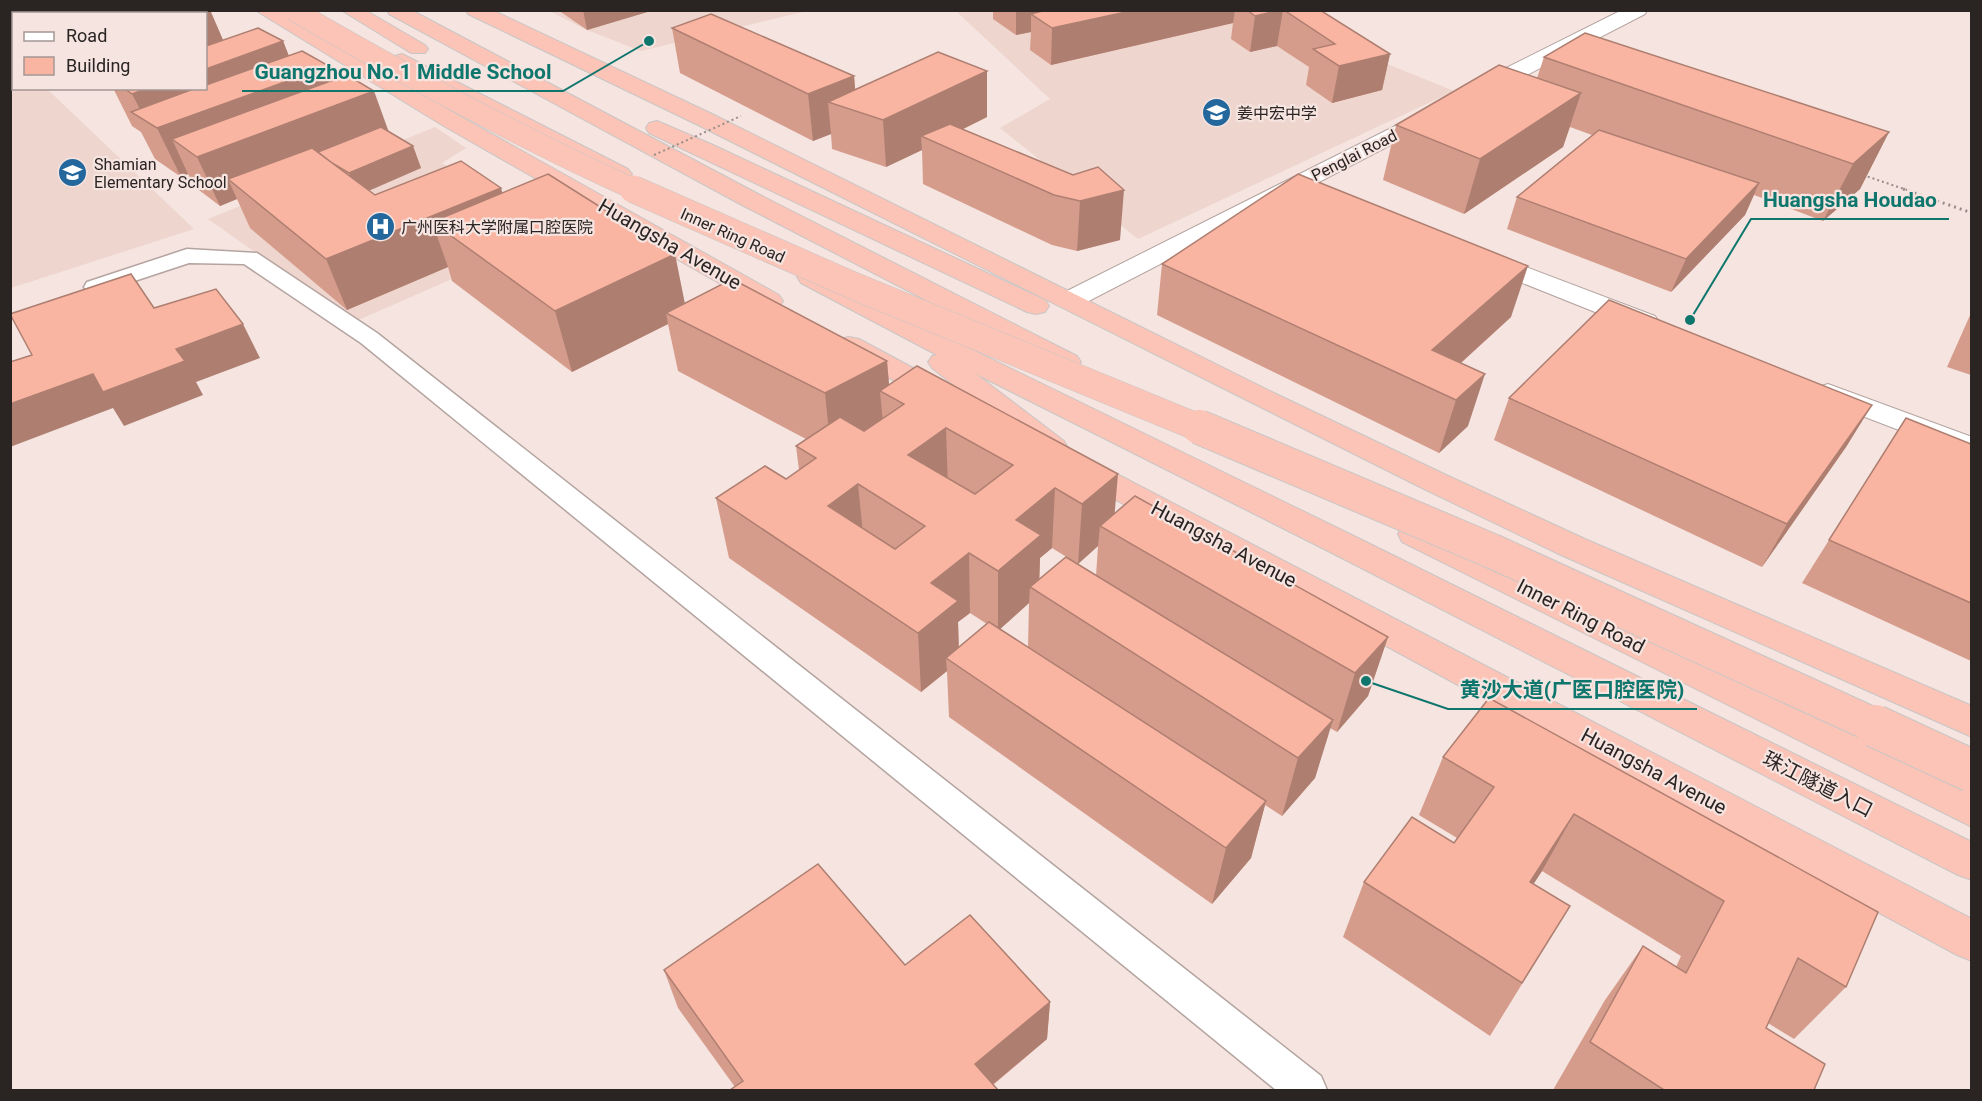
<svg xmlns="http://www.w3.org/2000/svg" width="1982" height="1101" font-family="Roboto,'Noto Sans SC',sans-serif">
<rect width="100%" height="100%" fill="#f5e4e0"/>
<g fill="#eed5ce">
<polygon points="549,11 807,11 641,51 587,30"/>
<polygon points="956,11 1256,11 1454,91 1138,239 1000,128 1050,99"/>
<polygon points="10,53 13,56 14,88 47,89 194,229 11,288"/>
<polygon points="435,127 466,148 442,163 552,235 354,322 208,219"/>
</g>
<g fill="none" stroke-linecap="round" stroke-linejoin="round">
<defs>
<polygon id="service" points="187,249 257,253 377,333 1321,1076 1327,1090 1276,1090 361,343 244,264 189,263 95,294 87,292 84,287 87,282"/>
<g id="tertiary">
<polygon points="1622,10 1647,10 1645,14 1484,97 1476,98 1468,97 1465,92 1468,87"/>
<polygon points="1433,107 1441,109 1444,114 1441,119 1079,306 1070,308 1061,306 1057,300 1061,294"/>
<polygon points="1484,251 1655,316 1659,322 1655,328 1645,330 1635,328 1475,264 1471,259 1475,254"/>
<polygon points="1828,384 1972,437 1972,458 1818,399 1814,393 1818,387"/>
</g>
<g id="trunk">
<polygon points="255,10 279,10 458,115 779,295 783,301 779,307 770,309 761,307 442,125"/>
<polygon points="341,10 365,10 425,45 428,49 425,53 411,53"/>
<polygon points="387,10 411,10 760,195 1077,356 1081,362 1077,368 1067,371 1057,368 742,205 389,14"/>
<polygon points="466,10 492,10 712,114 1276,394 1444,474 1585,539 1972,706 1972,737 1561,555 1422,488 696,124 468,14"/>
<polygon points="402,54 628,169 632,174 628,179 620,181 612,179 395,64 392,60 395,56"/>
<polygon points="657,121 713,145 1045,300 1049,306 1045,312 1036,314 1027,312 649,133 646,128 649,123"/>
<polygon points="810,269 819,271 893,311 1360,539 1972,842 1972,880 1958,875 1336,555 976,374 1064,441 1068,448 1064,455 1053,458 1042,455 932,368 928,362 932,356 937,355 801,283 797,277 801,271"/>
<polygon points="849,337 859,339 954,390 959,396 954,402 944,405 934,402 839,351 835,345 839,339"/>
<polygon points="1077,456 1088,459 1972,919 1972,961 1957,955 1066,473 1062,466 1066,459"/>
<polygon points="1414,523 1426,526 1972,791 1972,827 1402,542 1398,534 1402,526"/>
</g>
</defs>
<use href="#service" stroke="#b4a4a0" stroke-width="3"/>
<use href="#tertiary" stroke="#b4a4a0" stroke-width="2"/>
<use href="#trunk" stroke="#c8c6c6" stroke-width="2"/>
<polyline stroke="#988c89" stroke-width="2" stroke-dasharray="2 3" stroke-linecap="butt" points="1863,175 1907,190"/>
<polyline stroke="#988c89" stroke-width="3" stroke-dasharray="2 4" stroke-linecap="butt" points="1903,189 1972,213"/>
<use href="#service" fill="#fff" fill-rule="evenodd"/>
<use href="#tertiary" fill="#fff" fill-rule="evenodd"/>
<use href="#trunk" fill="#fcc4b6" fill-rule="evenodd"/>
<defs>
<path id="trunk-bridge-far3" d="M293,10C405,75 518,137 636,190"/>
<polyline id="trunk-bridge-far2" points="633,189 854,286 1202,429"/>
<polyline id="trunk-bridge-far1" points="1199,427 1492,551 1878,727"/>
<polyline id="trunk-bridge" points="1875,726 1972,771"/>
</defs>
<use href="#trunk-bridge-far3" stroke="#c8c6c6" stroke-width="22" stroke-linecap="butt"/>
<use href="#trunk-bridge-far2" stroke="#c8c6c6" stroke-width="28" stroke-linecap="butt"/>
<use href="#trunk-bridge-far1" stroke="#c8c6c6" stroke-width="36" stroke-linecap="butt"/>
<use href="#trunk-bridge" stroke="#c8c6c6" stroke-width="44" stroke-linecap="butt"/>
<polyline stroke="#988c89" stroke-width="2" stroke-dasharray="2 3" stroke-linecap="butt" points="654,155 741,116"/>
<use href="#trunk-bridge-far3" stroke="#fcc4b6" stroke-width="21"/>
<use href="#trunk-bridge-far2" stroke="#fcc4b6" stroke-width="27"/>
<use href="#trunk-bridge-far1" stroke="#fcc4b6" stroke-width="34"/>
<use href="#trunk-bridge" stroke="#fcc4b6" stroke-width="42"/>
</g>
<g fill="#d69c8b" fill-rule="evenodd">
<path d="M20,10H210L223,40L283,41L289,56L335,80L388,132L413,146L421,168L369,190L375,195L502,193L685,303L887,361L889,385L1114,514L1388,637L1368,696L1337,732L1330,728L1315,778L1282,816L1265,805L1251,858L1212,904L949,717L947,671L921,692L729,558L716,498L786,479L799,470L796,446L806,439L678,371L668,324L572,372L452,281L448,267L347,310L250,228L237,199L220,206L195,187L188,174L181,177L155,159L141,132L132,126L113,88H206V14H25ZM1098,546L1096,576L1039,579L1040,558L1052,548L1078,564ZM1029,603L1028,647L1000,629ZM970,613L987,624L959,647L958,622Z"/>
<polygon points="558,10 654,10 587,30"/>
<polygon points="993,10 1320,10 1390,54 1382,90 1332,103 1306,85 1309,67 1277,46 1250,52 1231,39 1233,23 1051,65 1030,50 1031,32 1016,35 993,19"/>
<polygon points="672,28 854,76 855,89 987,71 987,117 963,129 1073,175 1120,240 1077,251 1052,245 923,184 922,150 886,167 832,149 831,134 813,141 680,73"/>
<polygon points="1544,57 1889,132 1860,189 1823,221 1754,195 1745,215 1671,292 1507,229 1517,197 1592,135 1570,127 1563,147 1464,214 1383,180 1396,125 1537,78"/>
<polygon points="1162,264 1511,317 1461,363 1468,426 1439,453 1157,315"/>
<polygon points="1971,313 1971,375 1947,367"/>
<polygon points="1509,398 1872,405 1846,447 1762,567 1494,440"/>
<polygon points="1906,418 1971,444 1971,661 1802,583"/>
<polygon points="1489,698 1846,987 1794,1039 1768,1023 1766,1028 1814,1090 1553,1090 1605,1000 1643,946 1676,967 1681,956 1542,871 1533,884 1570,906 1490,1036 1343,937 1364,882 1454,843 1457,838 1419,815 1443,757"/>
<polygon points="905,965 1050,1002 1047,1039 993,1085 735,1087 678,1008 664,970"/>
</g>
<g fill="#ae7f71">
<polygon points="146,10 210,10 229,54 206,63 206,14 147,14"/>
<polygon points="583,10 654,10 587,30"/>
<polygon points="1016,10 1121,10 1031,14 1031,32 1016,35"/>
<polygon points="1135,10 1235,10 1233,23 1051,65 1052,28"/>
<polygon points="1281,10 1283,10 1277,46 1250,52 1255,16"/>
<polygon points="283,41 297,77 329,66 343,102 374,91 391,138 228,179 237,199 220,206 197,157 172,139 188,174 181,177 157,128 146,121 132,94 148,88 206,88 206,69"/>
<polygon points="1390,54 1382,90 1332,103 1339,66"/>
<polygon points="987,71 987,117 937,142 921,136 922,150 886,167 883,120"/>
<polygon points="854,76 857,111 828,102 831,134 813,141 808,94"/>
<polygon points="1581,93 1563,147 1464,214 1480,159"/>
<polygon points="1889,132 1860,189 1823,221 1853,164"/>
<polygon points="413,146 421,168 357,196 349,173"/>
<polygon points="1759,183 1745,215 1671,292 1686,259"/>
<polygon points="501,188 515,238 432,222 448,267 347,310 326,259"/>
<polygon points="1124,190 1120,240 1077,251 1080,201"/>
<polygon points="675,254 687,314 666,313 668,324 572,372 555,311"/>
<polygon points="1528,266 1511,317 1432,389 1432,350"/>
<polygon points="243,324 260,358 196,382 203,395 124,426 113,408 10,447 10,404 93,374 176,349"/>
<polygon points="887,361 890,396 880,391 883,424 831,453 825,393"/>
<polygon points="1485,374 1468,426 1439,453 1456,400"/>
<polygon points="1872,405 1846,447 1762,567 1787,524"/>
<polygon points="946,428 948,487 908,455"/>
<polygon points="1118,474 1113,533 1100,526 1098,546 1078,564 1082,504"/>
<polygon points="858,484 864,544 828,506"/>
<polygon points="1055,488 1052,548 1040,558 1039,593 1030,587 1029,603 998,631 998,571 1016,520"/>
<polygon points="969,553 970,613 958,622 959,660 946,658 947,671 921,692 918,633 931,583"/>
<polygon points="1388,637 1368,696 1337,732 1355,673"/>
<polygon points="1333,720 1315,778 1282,816 1298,758"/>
<polygon points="1266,801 1251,858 1212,904 1226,848"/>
<polygon points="1574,814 1542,871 1499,937 1530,882"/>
<polygon points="1050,1002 1047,1039 986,1090 975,1064"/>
</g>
<g fill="#f9b5a2" stroke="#ae7f71" stroke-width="1.5" fill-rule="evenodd">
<polygon points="79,10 188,10 179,14 85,14"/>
<polygon points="1046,10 1135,10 1052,28 1031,14"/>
<polygon points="1247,10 1281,10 1255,16"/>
<polygon points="1284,10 1320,10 1390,54 1339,66 1313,49 1335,44"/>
<polygon points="711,14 854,76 808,94 672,28"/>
<polygon points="258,28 283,41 206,69 206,46"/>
<polygon points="1585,33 1889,132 1853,164 1544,57"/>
<polygon points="302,51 329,66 157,128 131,112 196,88 206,88 206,85"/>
<polygon points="938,52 987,71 883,120 828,102"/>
<polygon points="1499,65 1581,93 1480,159 1396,125"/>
<polygon points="347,75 374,91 197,157 172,139"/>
<polygon points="124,88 148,88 132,94"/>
<polygon points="950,124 1073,175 1098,167 1124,190 1080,201 1054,195 921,136"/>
<polygon points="381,127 413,146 349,173 332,163 318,152"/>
<polygon points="1599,130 1759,183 1686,259 1517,197"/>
<polygon points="312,148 375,195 461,161 501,188 326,259 228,179"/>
<polygon points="548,174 675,254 555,311 432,222"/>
<polygon points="1298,174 1528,266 1432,350 1485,374 1456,400 1162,264"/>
<polygon points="131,274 154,308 216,289 243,324 176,349 185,361 103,392 93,374 10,404 10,362 32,355 10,314"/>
<polygon points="732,279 887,361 825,393 666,313"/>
<polygon points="1609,300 1872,405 1787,524 1509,398"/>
<path d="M917,366L1118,474L1082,504L1055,488L1016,520L1041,535L998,571L969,553L931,583L958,601L918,633L716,498L765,466L786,479L816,458L796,446L840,417L864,431L904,404L880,391ZM946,428L1013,465L975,494L908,455ZM858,484L925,526L895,549L828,506Z"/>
<polygon points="1906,418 1971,444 1971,603 1829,540"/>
<polygon points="1135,496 1388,637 1355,673 1100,526"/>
<polygon points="1066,557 1333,720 1298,758 1030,587"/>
<polygon points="989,622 1266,801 1226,848 946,658"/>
<polygon points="1489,698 1878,912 1846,987 1798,958 1766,1028 1825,1064 1814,1090 1664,1090 1590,1042 1643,946 1686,973 1724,901 1574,814 1530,882 1570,906 1522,983 1364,882 1412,817 1454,843 1494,787 1443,757"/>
<polygon points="818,864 905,965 970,915 1050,1002 975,1064 998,1090 730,1090 743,1081 664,970"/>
</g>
<defs>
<symbol id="school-disc" viewBox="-11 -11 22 22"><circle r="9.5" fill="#23679c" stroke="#f5e4e0"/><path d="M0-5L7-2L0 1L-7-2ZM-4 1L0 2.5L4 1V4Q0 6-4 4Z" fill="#fff"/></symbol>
<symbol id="hospital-disc" viewBox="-11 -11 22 22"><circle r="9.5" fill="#23679c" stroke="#f5e4e0"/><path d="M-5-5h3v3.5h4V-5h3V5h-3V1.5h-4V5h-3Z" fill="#fff"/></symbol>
</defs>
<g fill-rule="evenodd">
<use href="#school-disc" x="1200" y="96" width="33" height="33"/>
<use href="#school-disc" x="56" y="156" width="33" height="33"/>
<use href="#hospital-disc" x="364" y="210" width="33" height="33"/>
</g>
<g text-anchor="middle" stroke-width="4.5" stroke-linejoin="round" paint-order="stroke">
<g font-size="16" fill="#2a2422" stroke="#f5e4e0" text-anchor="start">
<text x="1237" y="119">姜中宏中学</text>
<text x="94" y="170">Shamian<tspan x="94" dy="18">Elementary School</tspan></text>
<text x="401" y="233">广州医科大学附属口腔医院</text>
</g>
<g font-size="16" fill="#2a2422" stroke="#f5e4e0">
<text transform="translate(1354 155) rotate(-27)" y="6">Penglai Road</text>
<text transform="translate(733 235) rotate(24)" y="6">Inner Ring Road</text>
</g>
<g font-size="20" fill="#2a2422" stroke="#f5e4e0">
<text transform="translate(670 244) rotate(30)" y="7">Huangsha Avenue</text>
<text transform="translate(1224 544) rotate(28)" y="7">Huangsha Avenue</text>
<text transform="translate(1581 616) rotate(27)" y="7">Inner Ring Road</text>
<text transform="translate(1654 771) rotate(28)" y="7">Huangsha Avenue</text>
<text transform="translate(1818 784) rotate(27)" y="7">珠江隧道入口</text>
</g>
</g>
<path fill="none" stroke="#0f766e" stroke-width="2" d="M649 41L563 91H242M1690 320L1751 219H1949M1366 681L1448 709H1697"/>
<g fill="#0f766e" stroke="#f5e4e0" stroke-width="2">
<circle cx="649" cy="41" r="6"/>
<circle cx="1690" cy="320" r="6"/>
<circle cx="1366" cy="681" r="6"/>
</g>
<g font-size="21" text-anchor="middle" font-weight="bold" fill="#0f766e" stroke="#f5e4e0" stroke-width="4.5" stroke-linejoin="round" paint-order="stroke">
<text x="403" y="79">Guangzhou No.1 Middle School</text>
<text x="1850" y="207">Huangsha Houdao</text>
<text x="1572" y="697">黄沙大道(广医口腔医院)</text>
</g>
<rect width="1982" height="1101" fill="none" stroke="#2a2422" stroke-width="24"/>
<rect x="12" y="12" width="195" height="78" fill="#f5e4e0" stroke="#a49794" stroke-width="1.5"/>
<rect x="24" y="32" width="30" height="9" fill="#ffffff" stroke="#a49794" stroke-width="1.5"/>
<text x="66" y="42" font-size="18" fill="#2a2422">Road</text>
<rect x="24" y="57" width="30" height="18" fill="#f9b5a2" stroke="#a49794" stroke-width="1.5"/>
<text x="66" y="72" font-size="18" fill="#2a2422">Building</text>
</svg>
